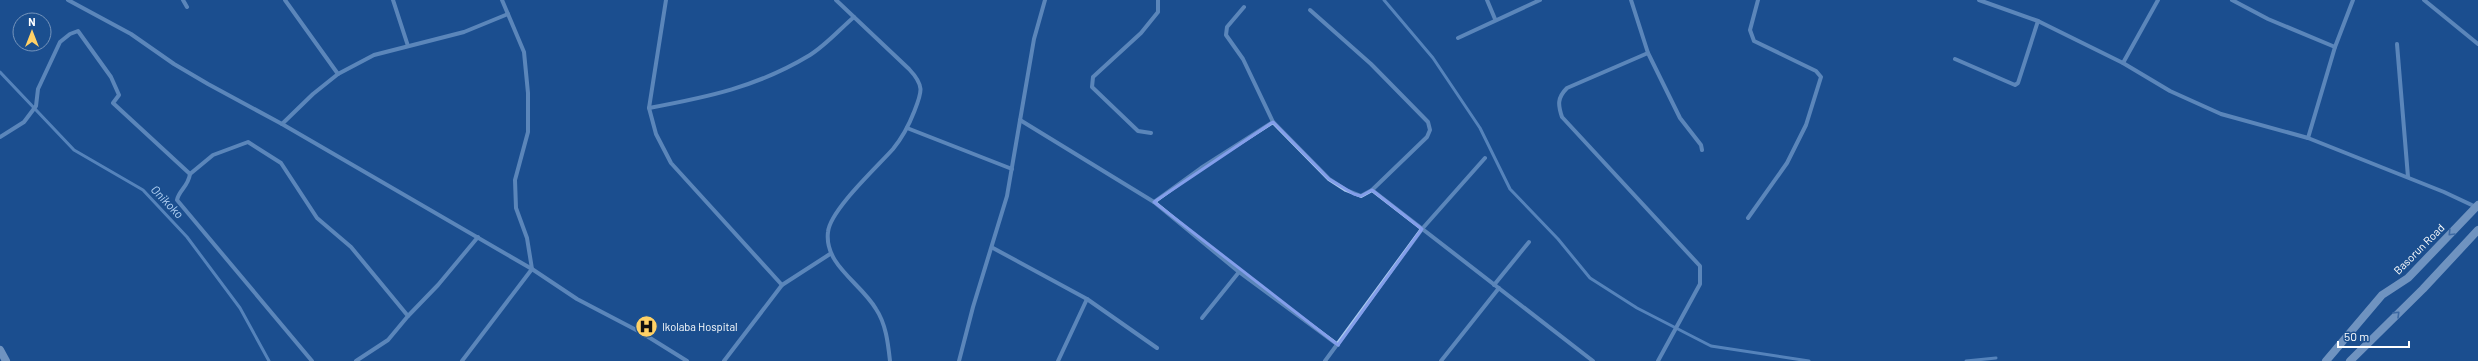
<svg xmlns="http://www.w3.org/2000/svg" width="2478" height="361" font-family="Barlow,sans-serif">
<rect width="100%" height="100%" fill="#1b4f8f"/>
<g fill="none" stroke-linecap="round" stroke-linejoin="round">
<g stroke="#9cc4f0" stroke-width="3">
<polyline points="1384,0 1433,58 1480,128 1510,189 1558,239 1590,278 1637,308 1711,346 1809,361"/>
<polyline points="0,72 74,150 143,190 187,237 240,308 269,361"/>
<polyline points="1966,361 1996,358"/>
</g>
<g stroke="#a9c9ee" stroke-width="4">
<polyline points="68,0 131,34 174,64 208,84 282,124 532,269 577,299 642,333 687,361"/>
<polyline points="183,0 187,7"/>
<polyline points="285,0 338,74"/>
<polyline points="393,0 408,46"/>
<polyline points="666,0 649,108 656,134 671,163 782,285"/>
<path d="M836,0L909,69C925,86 922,92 914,112C909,125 902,138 893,149C878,166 830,210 828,232C824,265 861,283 876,309C886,324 888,343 890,361"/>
<polyline points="1487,0 1495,19"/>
<polyline points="1631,0 1648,53 1680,118 1701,145 1702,150"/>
<polyline points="1979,0 2038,21 2123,63 2170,91 2221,114 2308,138 2444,192 2476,207"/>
<polyline points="2232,0 2268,19 2335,47"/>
<polyline points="2424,0 2478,44"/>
<polyline points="1244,7 1227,27 1226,35 1243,59 1273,122 1329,179 1346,190 1361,196 1372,190 1593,361"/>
<polyline points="1310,10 1371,64 1428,122 1430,130 1427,137 1372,190"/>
<polyline points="1458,38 1540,0"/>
<polyline points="2397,44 2408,177"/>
<path d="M1648,53L1567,88C1557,98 1558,105 1562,117L1700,266V284L1658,361"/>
<polyline points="1955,59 2015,85 2018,83 2038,21"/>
<polyline points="2123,63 2158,0"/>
<path d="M649,108C708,97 757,87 810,55C826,45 840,29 854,17"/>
<polyline points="1020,120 1154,202 1239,272 1338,345"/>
<polyline points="282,124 313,94 338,74 374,55 464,32 508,14"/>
<polyline points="907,128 1012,169"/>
<polyline points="1151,133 1138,131 1092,87 1093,77 1141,33 1158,12 1158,0"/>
<path d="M0,137L24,122L36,106L38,89L60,42L70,34L78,31L111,77L119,95L113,103L190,174C188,187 179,190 177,200L312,361"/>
<polyline points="2308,138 2335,47 2353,0"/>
<polyline points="190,174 213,155 248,142 281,163 317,218 351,247 408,316 388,340 356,361"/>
<polyline points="1154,202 1201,168 1273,122"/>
<polyline points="1748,218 1787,163 1806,125 1821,77 1816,71 1754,41 1750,30 1758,0"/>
<polyline points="993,248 1087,299 1157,348"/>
<polyline points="1494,285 1529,242"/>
<polyline points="408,316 438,285 478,237"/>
<polyline points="1202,318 1239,272"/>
<polyline points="462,361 532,269 527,238 516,208 515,180 528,132 528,93 524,52 502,0"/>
<polyline points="724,361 782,285 830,254"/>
<polyline points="959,361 973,307 1007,196 1034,39 1045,0"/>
<polyline points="1058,361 1087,299"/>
<polyline points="1325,361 1422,229 1485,158"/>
<polyline points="1441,361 1499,288"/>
</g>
<g stroke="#d6e6fa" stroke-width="8">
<polyline points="0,350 6,361"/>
<polyline points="2326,361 2382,295 2408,278 2478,205"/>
<polyline points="2350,361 2423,289 2478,230"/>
</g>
</g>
<defs><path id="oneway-chevron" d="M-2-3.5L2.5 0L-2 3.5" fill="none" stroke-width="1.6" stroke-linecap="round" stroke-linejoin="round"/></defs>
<g stroke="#668bba">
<use href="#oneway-chevron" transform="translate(2451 233) rotate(134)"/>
<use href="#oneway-chevron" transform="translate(2397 314) rotate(-44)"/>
</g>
<path d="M0 0H2478V361H0ZM1273,122L1329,179L1354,194L1361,196L1372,190L1422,229L1338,345L1154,202Z" fill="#1b4f8f" fill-opacity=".55" fill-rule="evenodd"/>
<path fill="none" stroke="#839eea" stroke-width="3" stroke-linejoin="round" d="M1273,122L1329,179L1354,194L1361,196L1372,190L1422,229L1338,345L1154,202Z"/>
<defs>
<symbol id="hospital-disc" viewBox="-11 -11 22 22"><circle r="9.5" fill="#ffd166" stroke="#1b4f8f"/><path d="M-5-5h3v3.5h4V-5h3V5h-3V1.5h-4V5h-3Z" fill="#111"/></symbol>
</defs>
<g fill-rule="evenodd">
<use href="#hospital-disc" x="634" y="314" width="25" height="25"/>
</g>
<g text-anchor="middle" stroke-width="3" stroke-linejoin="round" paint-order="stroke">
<g font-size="11" fill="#fff" stroke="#1b4f8f">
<text transform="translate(2419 249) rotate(-45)" y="4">Basorun Road</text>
</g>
<g font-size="11" fill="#fff" stroke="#1b4f8f" text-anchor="start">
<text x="662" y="331">Ikolaba Hospital</text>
</g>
<g font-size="12" font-style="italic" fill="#b5d3f5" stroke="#1b4f8f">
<text transform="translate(167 202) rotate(46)" y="4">Onikoko</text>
</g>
</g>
<g transform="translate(32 32)"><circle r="19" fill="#1b4f8f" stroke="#7695bc"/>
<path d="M0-3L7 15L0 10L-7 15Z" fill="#ffd166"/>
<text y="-6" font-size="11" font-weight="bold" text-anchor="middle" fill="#ffffff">N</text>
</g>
<path d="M2338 341v6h71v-6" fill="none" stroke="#ffffff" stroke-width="2"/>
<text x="2344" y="341" font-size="12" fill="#ffffff" stroke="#1b4f8f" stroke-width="3" paint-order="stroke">50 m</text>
</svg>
